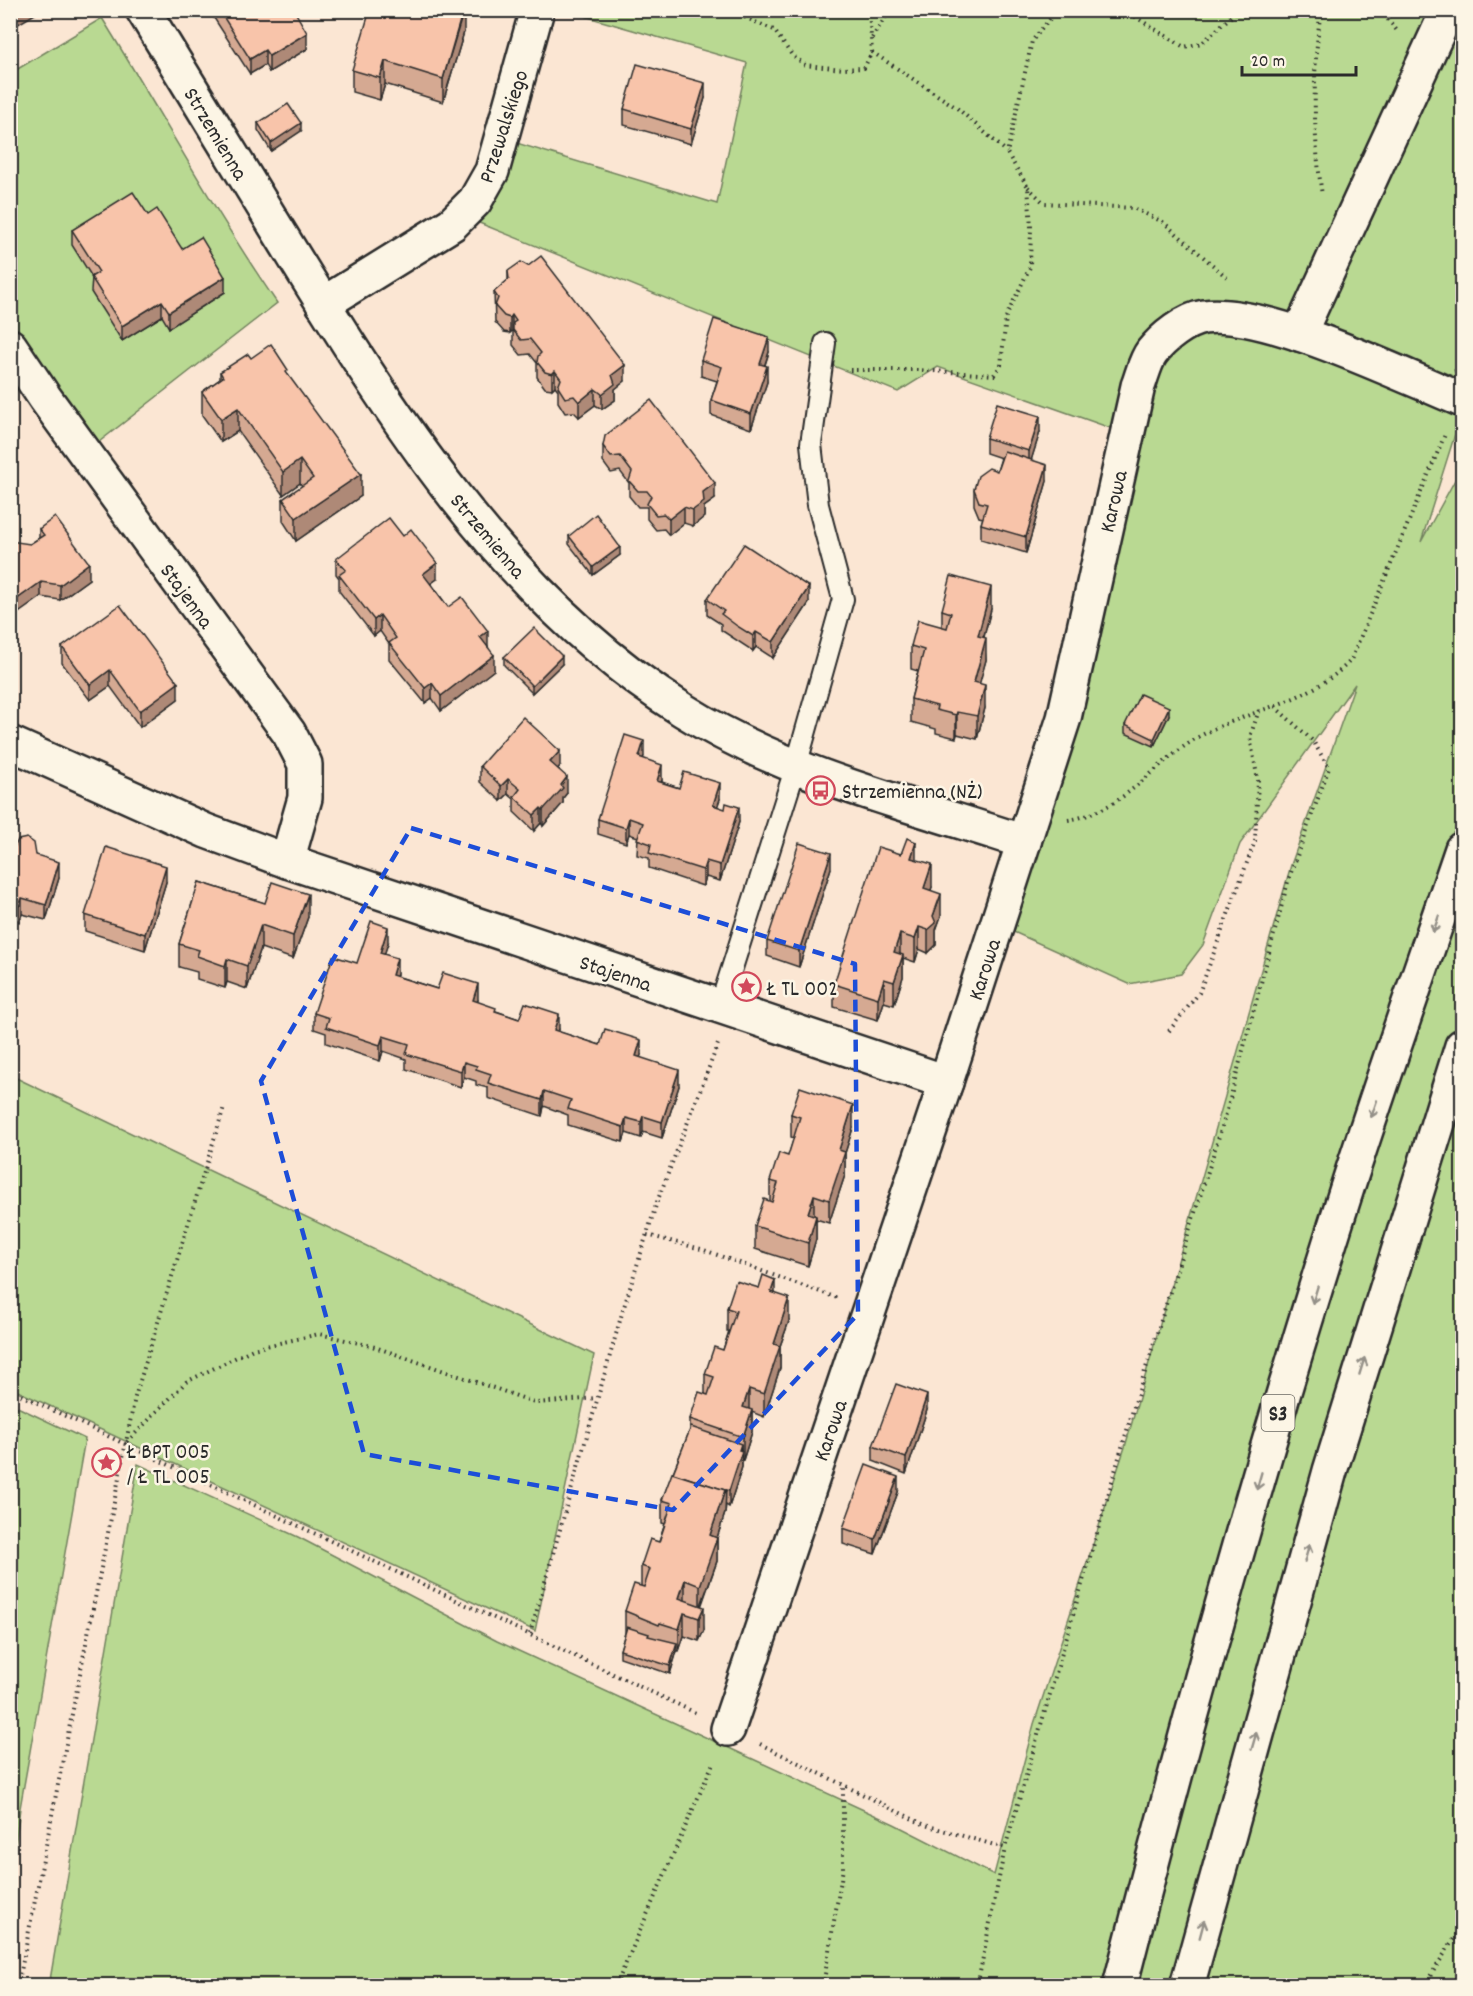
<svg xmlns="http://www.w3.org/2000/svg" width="1473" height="1996" font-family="Dekko,sans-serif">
<rect width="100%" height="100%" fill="#fbe6d3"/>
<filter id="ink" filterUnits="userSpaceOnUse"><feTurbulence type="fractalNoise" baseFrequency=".0167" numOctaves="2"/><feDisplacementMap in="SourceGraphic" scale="12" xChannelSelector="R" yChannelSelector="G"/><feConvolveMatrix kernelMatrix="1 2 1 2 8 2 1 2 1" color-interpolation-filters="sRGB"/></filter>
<g filter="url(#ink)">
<g fill="#b9d992" stroke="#72825e" stroke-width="1.5">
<polygon points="567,11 1462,11 1462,365 1454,370 1462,389 1462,412 1421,542 1462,467 1462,1985 49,1986 138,1464 298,1537 497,1641 894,1824 994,1875 1034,1724 1125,1447 1291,865 1355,684 1240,844 1203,945 1181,974 1129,984 996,924 1119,431 938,367 898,392 462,216 500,138 717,204 747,63"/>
<path d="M102,18C161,113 214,211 277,303L86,452L11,364V73Z"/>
<polygon points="10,1075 594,1355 535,1631 11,1388"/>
<polygon points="11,1404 85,1439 20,1808 11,1878"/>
</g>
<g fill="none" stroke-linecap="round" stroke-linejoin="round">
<defs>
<polyline id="lane" points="720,1006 796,766 843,599 818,505 811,444 825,343"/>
<g id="street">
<path d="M143,10C189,86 236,161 282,237C390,413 504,598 683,710C786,775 910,804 1024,842"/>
<polyline points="323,304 452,224 475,201 492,171 537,10"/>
<polyline points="1299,334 1448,10"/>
<polyline points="10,346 45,398 289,733 305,764 305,798 287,861"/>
<polyline points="10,743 206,831 287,861 946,1082"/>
<path d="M728,1729L946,1082L1064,718L1138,386C1142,376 1145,361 1152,352C1163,338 1185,320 1204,317C1264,308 1403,376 1462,400"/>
</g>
<g id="highway">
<path d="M1120,1986C1189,1716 1264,1447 1349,1182C1385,1071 1424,960 1462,849"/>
<polyline points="1187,1986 1330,1471 1462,1046"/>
</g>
</defs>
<use href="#lane" stroke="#2b2b2b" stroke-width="24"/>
<use href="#street" stroke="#2b2b2b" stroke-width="38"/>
<use href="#highway" stroke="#2b2b2b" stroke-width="38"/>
<g stroke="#2b2b2b" stroke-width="4" stroke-dasharray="1.5 4.5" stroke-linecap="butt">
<polyline points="728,10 774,30 791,54 805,65 843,69 864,68 872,52 869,10"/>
<polyline points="1088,10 1129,13 1184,47 1202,43 1238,10"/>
<path d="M1321,10C1312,71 1313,135 1322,195"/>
<polyline points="1380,10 1399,33"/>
<polyline points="872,38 890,10"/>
<polyline points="872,52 957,108 1007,152"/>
<polyline points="1028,187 1044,203 1133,208 1163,222 1230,280"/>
<polyline points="850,370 917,370 994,375 1001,365 1006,317 1030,267 1031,227 1028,187 1007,153 1032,41 1053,15 1078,10"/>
<path d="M1068,820C1126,811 1153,762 1202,735C1251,709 1312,702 1351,660L1446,432"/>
<polyline points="1169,1031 1199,993 1255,841 1258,781 1250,737 1259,710"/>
<polyline points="647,1235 701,1249 837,1298"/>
<polyline points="10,1390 696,1713"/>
<polyline points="127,1442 186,1382 253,1349 319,1334 372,1346 537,1403 597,1398"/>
<polyline points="530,1634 623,1310 657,1202 718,1044"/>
<polyline points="760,1744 925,1825 1005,1848 1135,1403 1226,1114 1289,878 1329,768 1313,741 1273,705"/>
<polyline points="18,1986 135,1397 224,1107"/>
<polyline points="616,1986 714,1761"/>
<polyline points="823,1986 843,1868 843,1785"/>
<polyline points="971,1986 979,1977 1005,1848"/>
<polyline points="1424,1986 1462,1926"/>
</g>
<use href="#lane" stroke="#fcf5e5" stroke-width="20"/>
<use href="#street" stroke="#fcf5e5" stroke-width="33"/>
<use href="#highway" stroke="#fcf5e5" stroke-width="33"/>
</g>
<g fill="#d5a992" stroke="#2b2b2b" stroke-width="1.5">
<polygon points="214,10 294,10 307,49 269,72 265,65 250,74 214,18"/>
<polygon points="464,32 443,102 385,84 380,100 352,92 352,70"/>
<polygon points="705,98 691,144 624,125 624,109"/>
<polygon points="258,123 301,131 271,151 258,130"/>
<polygon points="148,215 225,292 169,328 162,316 122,341 91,292 92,277 72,245 72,230"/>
<polygon points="508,271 625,381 615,389 615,400 602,409 595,405 579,417 574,412 565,413 558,402 558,390 555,386 552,389 545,388 537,377 537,363 530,354 521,355 513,345 513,331 512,331 510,333 504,332 495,322 494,292 508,280"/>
<polygon points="769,352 765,365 767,382 751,429 711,415 711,400 717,381 701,376 701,360"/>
<polygon points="251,358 288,375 361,496 296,541 283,521 283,499 302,486 300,483 283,495 238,431 221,442 202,415 202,392 220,379 220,372"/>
<polygon points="1040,432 1031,460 1047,481 1026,553 981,539 981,524 983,518 979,517 974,505 974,489 997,471 1001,458 986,453 986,438"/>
<polygon points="603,446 715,499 704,507 704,517 693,526 684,523 669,535 664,529 656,530 647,519 647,507 638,507 629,496 629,483 620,471 611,473 603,462"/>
<polygon points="39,529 89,579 60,600 41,597 30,544 39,538"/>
<polygon points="569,536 620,555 593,575 569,544"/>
<polygon points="336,559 437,579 431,583 448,607 488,646 494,670 441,711 432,698 425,703 389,659 389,644 380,631 374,636 339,591 339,578 336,574"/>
<polygon points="707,599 809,603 773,658 756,647 753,651 721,630 721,624 707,615"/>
<polygon points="991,609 984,637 986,660 979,683 985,708 977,739 957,734 956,738 936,733 936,729 911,722 911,699 918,671 911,669 911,646 942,626 942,610"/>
<polygon points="62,647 178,699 140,727 110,686 90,700 62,663"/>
<polygon points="504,657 562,664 532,693 504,665"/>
<polygon points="1169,715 1154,746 1125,733 1125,725"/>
<polygon points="644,756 643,759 662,780 662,782 679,788 720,799 717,806 739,822 720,881 706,877 703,886 649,868 649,858 637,855 638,837 629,834 626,843 598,834 598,819"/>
<polygon points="480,766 560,766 557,769 567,793 563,798 563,803 543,826 541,823 534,831 514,812 514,799 508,794 501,801 480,782"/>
<polygon points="10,847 36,855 59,878 46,920 22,914 19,922 10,919"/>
<polygon points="916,860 932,887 931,890 941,916 936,930 936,945 928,953 919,949 915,962 903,958 903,977 894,1005 884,1002 878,1020 834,1007 834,984"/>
<polygon points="831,868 799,967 767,956 767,941"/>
<polygon points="166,882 145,950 85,931 85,915"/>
<polygon points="199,882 308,917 293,959 261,948 247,989 227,982 225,988 197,979 197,972 179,967 179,944"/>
<polygon points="388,943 384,954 397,974 396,976 437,989 478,1000 477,1002 496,1011 519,1019 559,1029 559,1032 600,1045 641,1055 640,1057 679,1086 662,1138 643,1132 641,1138 626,1133 623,1142 568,1125 568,1115 544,1106 542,1116 488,1098 488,1088 476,1085 476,1081 464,1077 461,1087 406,1069 406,1059 383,1051 380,1061 326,1043 326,1033 314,1029 314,1013 357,963"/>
<polygon points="791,1114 853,1128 845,1153 845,1175 829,1223 816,1219 816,1239 808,1266 755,1249 755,1226 770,1201 770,1181 788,1156 794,1138 791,1137"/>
<polygon points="775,1293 789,1321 780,1346 780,1368 764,1417 752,1412 752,1432 743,1460 742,1459 742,1467 729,1507 726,1505 725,1513 717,1538 717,1561 701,1607 704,1630 699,1641 684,1636 679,1651 677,1651 670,1674 620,1657 620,1650 625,1633 625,1611 641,1586 641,1566 659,1542 665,1524 662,1523 662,1500 690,1430 690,1419 705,1394 705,1374 723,1350 729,1331 727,1331 727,1308"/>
<polygon points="927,1410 906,1474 873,1461 873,1446"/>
<polygon points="898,1492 875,1554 843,1544 843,1528"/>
</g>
<g fill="#ae8977" stroke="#2b2b2b" stroke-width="1.5">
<polygon points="15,10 40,10 40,11 10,29 10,13"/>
<polygon points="464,10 464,32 443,102 443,79"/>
<polygon points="307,33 307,49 269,72 269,56"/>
<polygon points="265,50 265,65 250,74 250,59"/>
<polygon points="385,61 385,84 380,100 380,78"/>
<polygon points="705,83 705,98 691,144 691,129"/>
<polygon points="301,123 301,131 271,151 271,143"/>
<polygon points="225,277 225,292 169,328 169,312"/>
<polygon points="162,301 162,316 122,341 122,326"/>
<polygon points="512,315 512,331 510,333 510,318"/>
<polygon points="769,337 769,352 760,379 760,364"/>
<polygon points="625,365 625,381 615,389 615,400 602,409 602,394 612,375"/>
<polygon points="767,366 767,382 751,429 751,414"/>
<polygon points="555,371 555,386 552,389 552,374"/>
<polygon points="595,389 595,405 579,417 579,402"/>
<polygon points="238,408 238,431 221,442 221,419"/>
<polygon points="1040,416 1040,432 1029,467 1029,451"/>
<polygon points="300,460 300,483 283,495 283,472"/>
<polygon points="1047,465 1047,481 1026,553 1026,537"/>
<polygon points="361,474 361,496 296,541 296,518"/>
<polygon points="715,483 715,499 704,507 704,517 693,526 693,510 703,492"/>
<polygon points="684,507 684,523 669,535 669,519"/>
<polygon points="620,547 620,555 593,575 593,567"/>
<polygon points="89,563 89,579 60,600 60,585"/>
<polygon points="437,563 437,579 423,589 423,574"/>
<polygon points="41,582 41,597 10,619 10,604"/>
<polygon points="809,587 809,603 773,658 773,642"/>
<polygon points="991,587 991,609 978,658 978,636"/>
<polygon points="380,615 380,631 374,636 374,620"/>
<polygon points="488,631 488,646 480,653 480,637"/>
<polygon points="756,632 756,647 753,651 753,636"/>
<polygon points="986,638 986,660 974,704 974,682"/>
<polygon points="494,655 494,670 441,711 441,696"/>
<polygon points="562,656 562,664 532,693 532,686"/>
<polygon points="110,670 110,686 90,700 90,685"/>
<polygon points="178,683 178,699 140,727 140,711"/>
<polygon points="432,683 432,698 425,703 425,688"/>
<polygon points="985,685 985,708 977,739 977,716"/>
<polygon points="1169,707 1169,715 1154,746 1154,739"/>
<polygon points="957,712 957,734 956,738 956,715"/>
<polygon points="644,741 644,756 639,773 639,757"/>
<polygon points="560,751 560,766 550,778 550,762"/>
<polygon points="662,765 662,780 657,796 657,781"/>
<polygon points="567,777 567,793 563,798 563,803 543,826 543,810 561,785"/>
<polygon points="508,779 508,794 501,801 501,786"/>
<polygon points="720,783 720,799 713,820 713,805"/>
<polygon points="739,807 739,822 720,881 720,865"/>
<polygon points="541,808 541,823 534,831 534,815"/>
<polygon points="629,818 629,834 626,843 626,828"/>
<polygon points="916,842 916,865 911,858"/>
<polygon points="831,853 831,868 799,967 799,951"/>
<polygon points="706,861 706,877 703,886 703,870"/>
<polygon points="59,862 59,878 46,920 46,905"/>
<polygon points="932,864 932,887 924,911 924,888"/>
<polygon points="166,866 166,882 145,950 145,934"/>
<polygon points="308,894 308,917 293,959 293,936"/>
<polygon points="941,894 941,916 936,930 936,945 928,953 928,930"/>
<polygon points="22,898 22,914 19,922 19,906"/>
<polygon points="261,925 261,948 247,989 247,966"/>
<polygon points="388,927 388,943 380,968 380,953"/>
<polygon points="919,927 919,949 915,962 915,939"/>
<polygon points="900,934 900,957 894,952"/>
<polygon points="903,955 903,977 894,1005 894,982"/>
<polygon points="397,958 397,974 392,990 392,975"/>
<polygon points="227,959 227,982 225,988 225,966"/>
<polygon points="884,979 884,1002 878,1020 878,998"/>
<polygon points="478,984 478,1000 473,1016 473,1000"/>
<polygon points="559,1014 559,1029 554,1046 554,1030"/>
<polygon points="383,1036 383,1051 380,1061 380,1045"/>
<polygon points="641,1040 641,1055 636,1071 636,1056"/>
<polygon points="464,1062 464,1077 461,1087 461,1071"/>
<polygon points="679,1070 679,1086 662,1138 662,1122"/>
<polygon points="544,1091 544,1106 542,1116 542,1100"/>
<polygon points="853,1105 853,1128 845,1153 845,1175 829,1223 829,1200 839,1150"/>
<polygon points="643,1116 643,1132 641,1138 641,1122"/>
<polygon points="626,1118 626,1133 623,1142 623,1127"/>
<polygon points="814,1195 814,1218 808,1213"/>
<polygon points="816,1216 816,1239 808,1266 808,1243"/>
<polygon points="775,1280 775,1303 771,1292"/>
<polygon points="789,1298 789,1321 780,1346 780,1368 764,1417 764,1394 774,1344"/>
<polygon points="749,1389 749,1412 743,1407"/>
<polygon points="927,1395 927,1410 906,1474 906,1458"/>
<polygon points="752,1410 752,1432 743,1460 743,1437"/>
<polygon points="741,1444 742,1467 729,1507 729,1491"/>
<polygon points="898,1477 898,1492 875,1554 875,1539"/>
<polygon points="725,1490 726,1490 725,1513 714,1547 717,1538 717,1561 700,1608 700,1586 710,1535"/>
<polygon points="685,1580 685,1603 679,1598"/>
<polygon points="704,1607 704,1630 699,1641 699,1618"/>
<polygon points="684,1613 684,1636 679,1651 679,1629"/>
<polygon points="677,1643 677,1651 670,1674 670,1666"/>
</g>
<g fill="#f8c4aa" stroke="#2b2b2b" stroke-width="1.5">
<polygon points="219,10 294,10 307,33 269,56 265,50 250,59"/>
<polygon points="370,10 463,10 443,79 385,61 380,78 352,70"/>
<polygon points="637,64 705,83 691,129 624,109"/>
<polygon points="288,104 301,123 271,143 258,123"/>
<polygon points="133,192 148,215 157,209 182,249 201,237 225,277 169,312 162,301 122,326 91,277 99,272 72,230"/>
<polygon points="541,256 625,365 612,375 615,384 602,394 595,389 579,402 574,396 565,398 558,387 561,379 555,371 552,374 545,372 537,362 538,356 541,353 530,339 521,340 513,330 513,323 516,321 512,315 510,318 504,316 495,306 498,298 494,292 509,279 508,271 521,262 528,266"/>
<polygon points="714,319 769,337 760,364 767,366 751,414 711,400 722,367 701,360"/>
<polygon points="271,344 288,370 286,372 361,474 296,518 283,499 313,478 300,460 283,472 238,408 221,419 202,392 223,377 220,372 248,354 251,358"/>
<polygon points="651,400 715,483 703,492 704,502 693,510 684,507 669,519 664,514 656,515 647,504 651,496 647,491 638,491 629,481 632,472 620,456 611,457 603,446 605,436"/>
<polygon points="997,403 1040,416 1029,451 986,438"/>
<polygon points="1004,451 1047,465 1026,537 981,524 987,504 979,502 974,489 978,476 989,468 997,471"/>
<polygon points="596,514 620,547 593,567 569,536"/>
<polygon points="55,517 89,563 60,585 41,582 10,604 10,541 30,544 44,535 39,529"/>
<polygon points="389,518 403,536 411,529 437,563 423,574 448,607 462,597 488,631 480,637 494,655 441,696 432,683 425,688 389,643 396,638 380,615 374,620 339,575 346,570 336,559"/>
<polygon points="744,544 809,587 773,642 756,632 753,636 737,626 721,614 724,611 707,599"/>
<polygon points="951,576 991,587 978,636 986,638 974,682 985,685 977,716 957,712 956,715 936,710 937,706 911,699 924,650 911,646 918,620 947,628 951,613 942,610"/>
<polygon points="120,605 178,683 140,711 110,670 90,685 62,647"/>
<polygon points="534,628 562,656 532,686 504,657"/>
<polygon points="1140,694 1169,707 1154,739 1125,725"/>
<polygon points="523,717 560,751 550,762 567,777 561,785 563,788 543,810 541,808 534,815 514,797 520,789 508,779 501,786 480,766"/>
<polygon points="625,735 644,741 639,757 662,765 657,781 679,788 684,772 720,783 713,805 725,809 726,803 739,807 720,865 706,861 703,870 649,853 651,844 637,839 643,823 629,818 626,828 598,819"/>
<polygon points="27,838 34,843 36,855 59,862 46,905 22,898 19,906 10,904 10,847 14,848 18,840"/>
<polygon points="907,838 916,842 911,858 932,864 924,888 941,894 933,916 936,923 928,930 919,927 915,939 900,934 894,952 903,955 894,982 884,979 878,998 834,984 878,847 901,854"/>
<polygon points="799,843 831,853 799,951 767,941"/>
<polygon points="106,847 166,866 145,934 85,915"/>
<polygon points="199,882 265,903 272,882 308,894 293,936 261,925 247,966 227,959 225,966 197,956 199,950 179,944"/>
<polygon points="371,921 388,927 380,953 397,958 392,975 437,989 443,973 478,984 473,1000 496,1008 495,1011 519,1019 525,1003 559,1014 554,1030 600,1045 605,1029 641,1040 636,1056 679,1070 662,1122 643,1116 641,1122 626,1118 623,1127 568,1109 571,1100 544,1091 542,1100 488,1083 491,1074 476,1069 477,1066 464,1062 461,1071 406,1054 409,1044 383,1036 380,1045 326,1027 329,1018 314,1013 333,956 357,963"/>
<polygon points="800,1087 853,1105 839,1150 845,1152 829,1200 814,1195 808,1213 816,1216 808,1243 755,1226 764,1199 772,1202 778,1183 770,1181 779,1153 788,1156 800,1117 791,1114"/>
<polygon points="763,1275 775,1280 771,1292 789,1298 774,1344 780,1346 764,1394 749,1389 743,1407 752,1410 743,1437 690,1419 699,1392 708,1395 714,1377 705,1374 714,1347 723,1350 736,1311 727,1308 736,1281 759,1288"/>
<polygon points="896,1384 927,1395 906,1458 873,1446"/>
<polygon points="691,1427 741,1444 739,1450 742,1451 729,1491 726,1490 725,1493 725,1490 673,1473"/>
<polygon points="866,1465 898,1477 875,1539 843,1528"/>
<polygon points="672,1473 725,1490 710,1535 717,1538 700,1586 685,1580 679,1598 704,1607 699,1618 684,1613 679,1629 660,1623 659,1625 625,1611 634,1584 644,1587 650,1569 641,1566 650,1539 659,1542 672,1503 662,1500"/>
<polygon points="627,1627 649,1634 648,1636 677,1643 670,1666 620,1650"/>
</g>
<defs><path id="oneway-shaft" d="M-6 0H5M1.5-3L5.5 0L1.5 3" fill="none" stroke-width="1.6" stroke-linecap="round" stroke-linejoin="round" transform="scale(1.5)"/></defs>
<g stroke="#949088">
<use href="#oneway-shaft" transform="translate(1436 924) rotate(109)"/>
<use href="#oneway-shaft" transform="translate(1374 1109) rotate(109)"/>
<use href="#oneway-shaft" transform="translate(1315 1295) rotate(107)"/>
<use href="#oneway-shaft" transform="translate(1362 1366) rotate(-73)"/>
<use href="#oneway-shaft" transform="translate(1259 1481) rotate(106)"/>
<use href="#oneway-shaft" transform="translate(1307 1553) rotate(-74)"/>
<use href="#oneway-shaft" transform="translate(1254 1741) rotate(-74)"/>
<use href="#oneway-shaft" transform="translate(1202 1929) rotate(-75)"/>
</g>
</g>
<path fill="none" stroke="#1d4ed8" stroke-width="4.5" stroke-dasharray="12 8" stroke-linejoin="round" d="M411,828L855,964L858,1314L673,1510L364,1454L261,1081Z"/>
<defs>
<symbol id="bus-ring" viewBox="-11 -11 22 22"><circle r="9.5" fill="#fcf5e5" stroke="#d1495b" stroke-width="1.5"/><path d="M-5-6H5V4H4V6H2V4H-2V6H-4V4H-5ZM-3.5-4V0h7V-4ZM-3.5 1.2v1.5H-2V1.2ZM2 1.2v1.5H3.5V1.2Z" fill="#d1495b"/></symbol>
<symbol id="sight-ring" viewBox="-11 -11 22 22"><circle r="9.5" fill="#fcf5e5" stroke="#d1495b" stroke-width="1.5"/><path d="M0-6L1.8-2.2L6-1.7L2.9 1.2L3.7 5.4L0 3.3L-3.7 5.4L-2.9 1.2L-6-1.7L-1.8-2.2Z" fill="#d1495b"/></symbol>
</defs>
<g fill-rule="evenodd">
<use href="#bus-ring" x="804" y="774" width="33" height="33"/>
<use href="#sight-ring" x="730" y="970" width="33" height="33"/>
<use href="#sight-ring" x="90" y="1446" width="33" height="33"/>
</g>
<g text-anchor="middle" stroke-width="5" stroke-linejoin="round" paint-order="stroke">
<rect fill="#fcf5e5" stroke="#6a6863" stroke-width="1.5" x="1261.5" y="1395" width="33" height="36" rx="4.5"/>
<g font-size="21" font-weight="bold" fill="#2b2b2b">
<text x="1278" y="1420">S3</text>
</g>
<g font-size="22" fill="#2b2b2b" stroke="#fcf5e5">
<text transform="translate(502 126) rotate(-72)" y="8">Przewalskiego</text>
<text transform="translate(217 133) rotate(59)" y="8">Strzemienna</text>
<text transform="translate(1112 501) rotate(-77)" y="8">Karowa</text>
<text transform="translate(489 535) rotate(50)" y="8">Strzemienna</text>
<text transform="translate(188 595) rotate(54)" y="8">Stajenna</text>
<text transform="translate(983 969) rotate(-72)" y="8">Karowa</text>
<text transform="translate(616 972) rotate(19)" y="8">Stajenna</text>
<text transform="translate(829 1430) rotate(-71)" y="8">Karowa</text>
</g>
<g font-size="22" fill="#2b2b2b" stroke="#fcf5e5" text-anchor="start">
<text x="842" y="798">Strzemienna (NŻ)</text>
<text x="767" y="995">Ł TL 002</text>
<text x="127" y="1458">Ł BPT 005<tspan x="127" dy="25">/ Ł TL 005</tspan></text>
</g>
</g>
<rect width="1473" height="1996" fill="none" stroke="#fcf5e5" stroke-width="36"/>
<rect x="18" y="18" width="1437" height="1960" fill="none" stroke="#2b2b2b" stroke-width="2" filter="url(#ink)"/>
<path d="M1242 66v9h114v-9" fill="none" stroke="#2b2b2b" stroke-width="3"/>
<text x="1251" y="66" font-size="18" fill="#2b2b2b" stroke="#fcf5e5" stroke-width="4.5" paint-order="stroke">20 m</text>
</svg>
